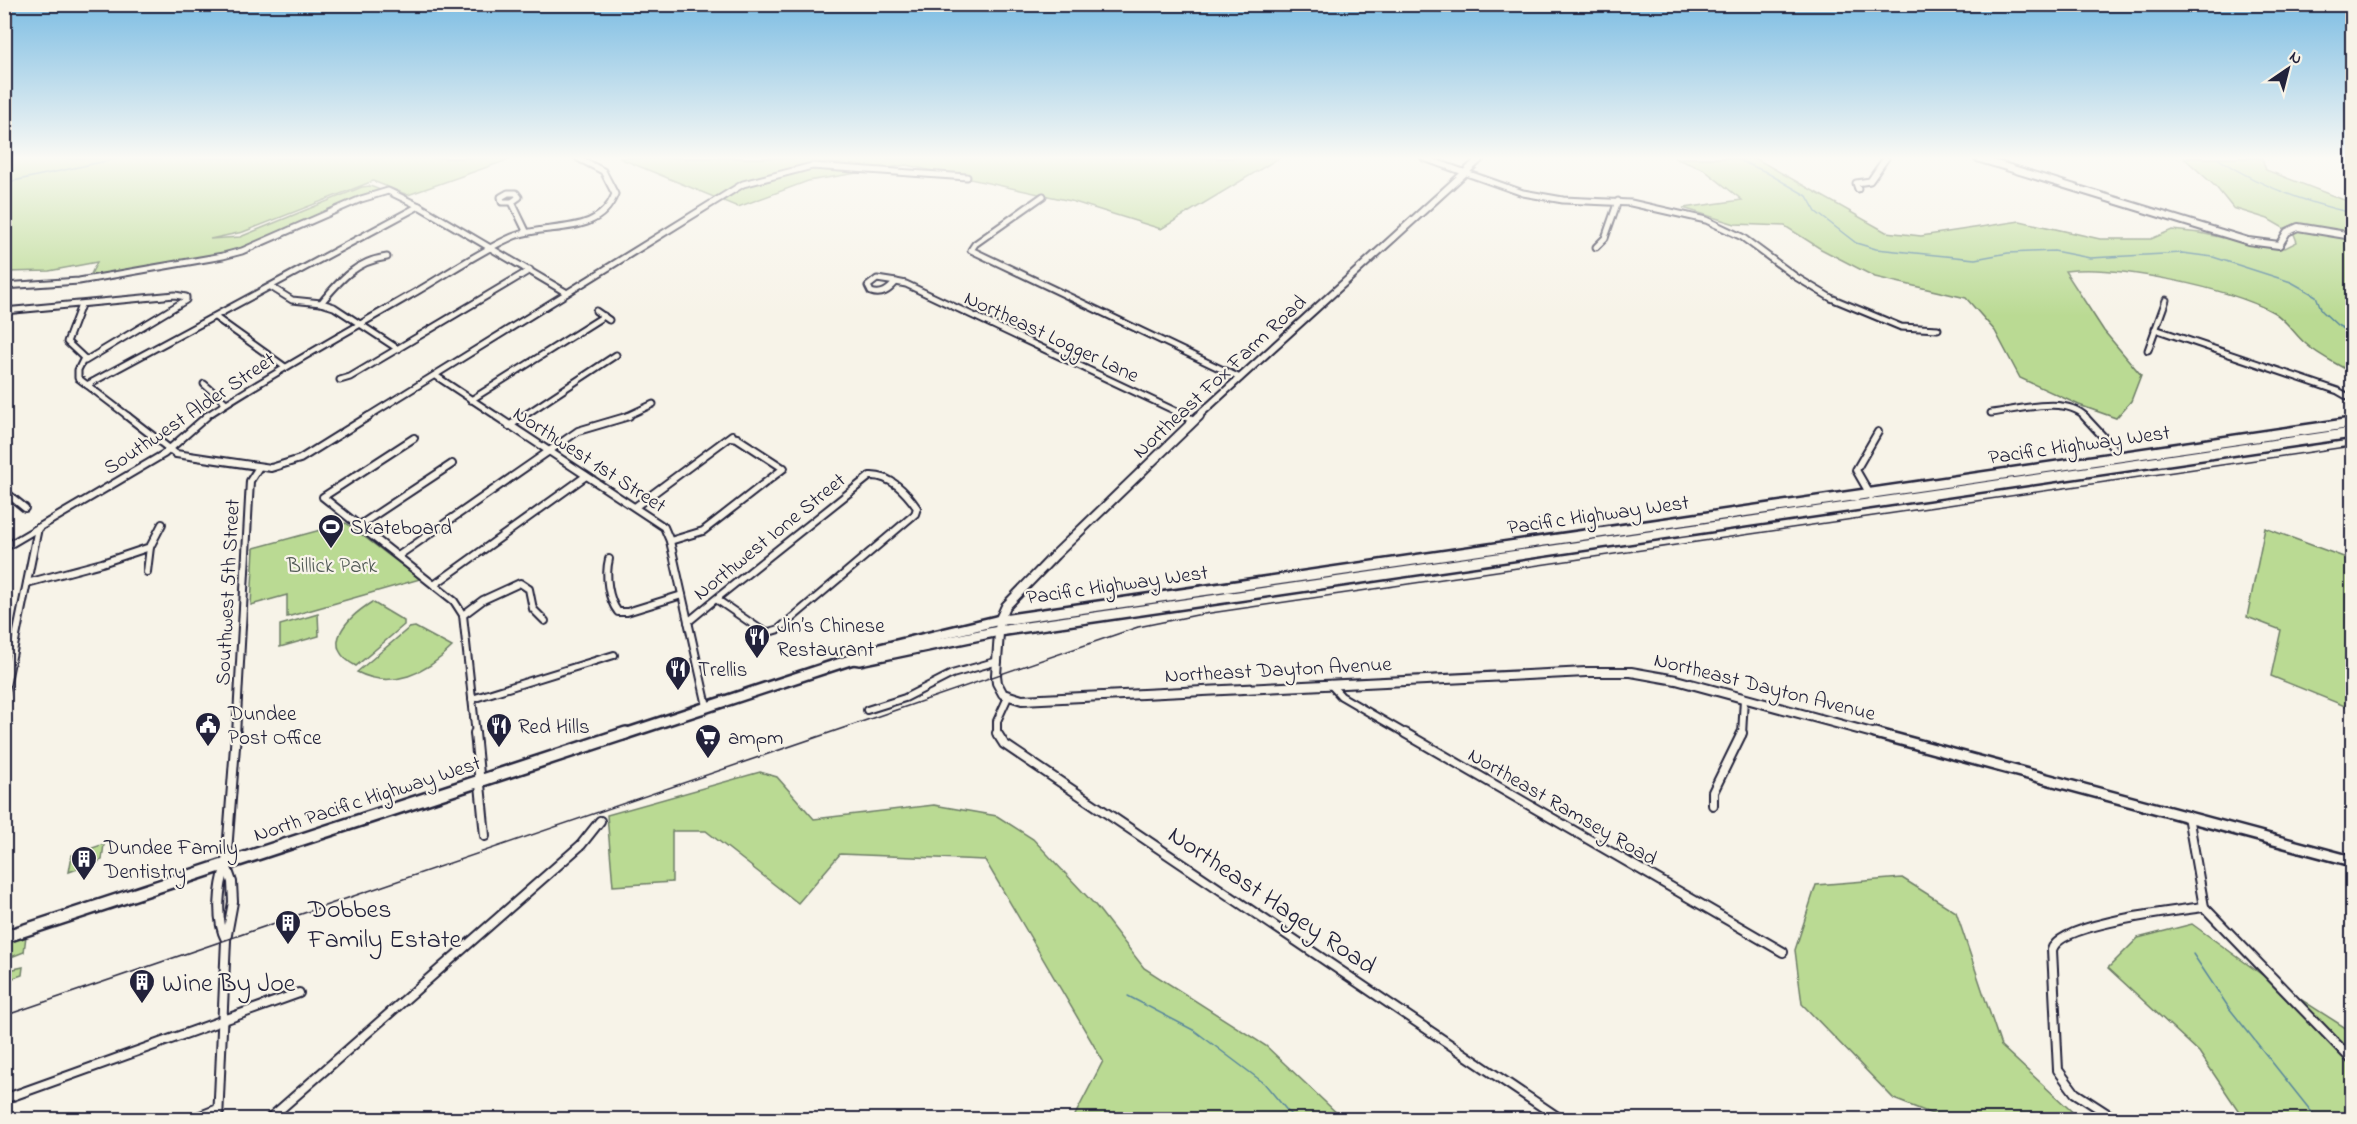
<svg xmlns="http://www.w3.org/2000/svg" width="2357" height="1124" font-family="'Indie Flower',sans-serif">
<rect width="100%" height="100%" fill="#f7f3e8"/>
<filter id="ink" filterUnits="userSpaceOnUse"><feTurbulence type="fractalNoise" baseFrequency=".0167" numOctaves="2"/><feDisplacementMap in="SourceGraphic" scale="12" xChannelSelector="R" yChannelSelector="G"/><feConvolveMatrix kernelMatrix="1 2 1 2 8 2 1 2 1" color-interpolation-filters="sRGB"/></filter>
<g filter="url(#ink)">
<g fill="#bada93" stroke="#6e7e67" stroke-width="1.5">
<polygon points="4,158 513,158 408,195 373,181 243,232 210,239 240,237 362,187 370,186 383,191 242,250 89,278 97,262 49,271 5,272"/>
<polygon points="619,158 1279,158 1161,229 1071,201 906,165 808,181 738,207"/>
<path d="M1674,158H1755L1886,232L1921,236L2020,221L2100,239H2151L2172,230L2200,233L2258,245L2285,248L2297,242L2294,234L2268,219L2233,208L2216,187L2184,158H2262L2266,170L2352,203V373C2338,364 2319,356 2306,344C2295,335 2286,319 2273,312C2228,288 2116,264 2065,271L2104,331L2141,375L2131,401L2116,418L2079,405L2020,378L1995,331L1966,298L1875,277L1821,249L1785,226L1735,224L1683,208L1742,200L1703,169Z"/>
<polygon points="346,523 420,579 287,617 287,595 251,605 254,548"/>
<polygon points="2265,528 2352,560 2352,709 2271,676 2281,630 2247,617"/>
<path d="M372,602L404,621V625L356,666C318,646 348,617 372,602Z"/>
<polygon points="318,614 319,636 280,647 280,625"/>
<path d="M415,627L452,647C427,673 392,690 357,672L409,628Z"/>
<polygon points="760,772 777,777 814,819 934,805 997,816 1033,839 1096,906 1144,968 1266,1046 1343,1119 1073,1119 1103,1061 985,860 840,854 798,903 706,831 672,831 672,882 613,886 607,815"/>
<polygon points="104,844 102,860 69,872 72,855"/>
<polygon points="1902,878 1956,912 2001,1046 2080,1119 1945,1119 1894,1099 1802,1004 1795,950 1816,885"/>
<polygon points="2192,924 2261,974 2352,1032 2352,1119 2244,1119 2199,1052 2108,968 2138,938"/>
<polygon points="26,936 24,952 11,957 9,970 23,967 22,975 5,981 5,943"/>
</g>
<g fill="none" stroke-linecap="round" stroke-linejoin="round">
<g stroke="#59879c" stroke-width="1.5">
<polyline points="1734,158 1764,171 1807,196 1816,212 1856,243 1876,249 1975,259 2008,253 2054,251 2090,258 2182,253 2213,257 2291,282 2316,296 2322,311 2337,325 2352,333"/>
<path d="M2217,158C2259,186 2303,202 2352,213"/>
<polyline points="4,183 120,158"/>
<polyline points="2193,954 2229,1008 2318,1120"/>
<polyline points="1128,996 1195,1031 1264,1083 1295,1120"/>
</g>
<defs>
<g id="minor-far2">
<polyline points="1424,158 1523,193 1563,200 1631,203 1706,220 1742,237 1796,277 1831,298 1901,327 1938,329"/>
<polyline points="1858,189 1856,183 1870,181 1886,158"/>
<polygon points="508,193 516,193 519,197 512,202 502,202 501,197"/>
<polyline points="1043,196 975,244 971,250 1240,378"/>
<polyline points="512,202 526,231"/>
<polyline points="1596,247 1605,238 1618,201"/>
<path d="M877,279L896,282C889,290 882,296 871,292L868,286Z"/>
<polyline points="896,282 906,284 1188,417"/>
<polyline points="4,286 79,281 223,256 242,251 361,199 388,191 419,206 567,293"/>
<polyline points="271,287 292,300 321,303 334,307 398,349"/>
<path d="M321,303C340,280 356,261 387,257"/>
<polyline points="81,305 67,342 84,358 78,370 78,378 129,417"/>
<polyline points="4,311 175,295 186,297 186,300 85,361"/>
<polyline points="596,311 609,320"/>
<polyline points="215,317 285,367"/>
<polyline points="2155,329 2338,391 2352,399"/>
<polyline points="2148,350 2166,300"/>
<polyline points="436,376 498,417"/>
<polyline points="340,380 350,377 530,270"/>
<polyline points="204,384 226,403"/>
<polyline points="87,385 419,206"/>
<polyline points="471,400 604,316"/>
<path d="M1991,413C2019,410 2065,395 2086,417"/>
<path d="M205,417C271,374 340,336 409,296C441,278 478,252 512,237C547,222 598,238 615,194L603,171L578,158"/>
<polyline points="367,417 743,184 812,166 967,177"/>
<polyline points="522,417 616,355"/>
<polyline points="625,417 653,404"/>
</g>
<g id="minor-far1">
<polyline points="127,416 176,454 271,468 300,459 369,416"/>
<polyline points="496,416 664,527 670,541 707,706"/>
<polyline points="1185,416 1194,420"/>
<polyline points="2084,416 2121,456"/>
<polyline points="509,426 524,416"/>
<polyline points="731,437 737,438 783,468"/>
<polyline points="414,438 323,497 454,601 463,615 476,735"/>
<polyline points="4,491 25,508"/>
<polyline points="1871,496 1856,470 1878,432"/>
<polyline points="635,507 732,435"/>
<polyline points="360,525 452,464"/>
<polyline points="670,541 703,531 784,468"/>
<polyline points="4,548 164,454 207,416"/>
<polyline points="398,556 578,431 629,416"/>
<path d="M609,559C605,575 608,599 618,612H627L682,595"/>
<polyline points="147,572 150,547 162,524"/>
<polyline points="27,583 102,563 150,547"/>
<polyline points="434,585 586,476"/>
<polyline points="463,615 483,600 520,583 529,589 533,609 545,621"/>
<path d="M688,622L712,602L870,476C891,475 906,492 917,508L915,514L779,629L769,632L761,630L716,599"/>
<polyline points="1330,684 1341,696 1408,735"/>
<polyline points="4,696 38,528"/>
<polyline points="472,699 614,655"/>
<polyline points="867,710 905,698 952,674 998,661"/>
<polyline points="236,735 250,481 259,467"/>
<polyline points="997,735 997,721 1008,697"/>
<polyline points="1742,735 1744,698"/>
</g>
<g id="minor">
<polyline points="475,733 485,836"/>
<polyline points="997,733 1004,744 1562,1120"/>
<polyline points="1405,733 1783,952"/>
<polyline points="1713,805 1713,792 1742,733"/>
<polyline points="2188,816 2204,907 2352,1060"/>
<path d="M226,940C215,919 219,887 226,865L236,733"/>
<polyline points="4,1099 299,993"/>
<polyline points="190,1120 218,1109"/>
<polyline points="218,1120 226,940 233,902 232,882 226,865"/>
<polyline points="268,1120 581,845 600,821"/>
<path d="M2117,1120L2075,1093L2058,1070L2052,950C2059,923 2176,911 2204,907"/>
</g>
<g id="tertiary-far2">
<polyline points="1977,158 2248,241 2279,245 2287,232 2298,227 2352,236"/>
<polyline points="1197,417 1481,158"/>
</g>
<polyline id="tertiary-far1" points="1199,416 1055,555 1006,606 1000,619 996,675 997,683 1003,694 1022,700 1586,672 1631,672 1676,680 1880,735"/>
<polyline id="tertiary" points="1875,733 2352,861"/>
<g id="primary-far1">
<polyline points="853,659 860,660 999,631 2352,433"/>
<polyline points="622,735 853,659 859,654 996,621 2352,423"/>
</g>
<polyline id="primary" points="4,937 626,733"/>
</defs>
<use href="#minor-far2" stroke="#22223b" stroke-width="9"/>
<use href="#minor-far1" stroke="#22223b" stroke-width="10"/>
<use href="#minor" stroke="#22223b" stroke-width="12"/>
<use href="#tertiary-far2" stroke="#22223b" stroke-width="10"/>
<use href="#tertiary-far1" stroke="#22223b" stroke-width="12"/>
<use href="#tertiary" stroke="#22223b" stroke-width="14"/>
<use href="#primary-far1" stroke="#22223b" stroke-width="14"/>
<use href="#primary" stroke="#22223b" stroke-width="16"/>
<use href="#minor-far2" stroke="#f7f3e8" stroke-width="5"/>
<use href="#minor-far1" stroke="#f7f3e8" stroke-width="6"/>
<use href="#minor" stroke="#f7f3e8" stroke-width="8"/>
<use href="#tertiary-far2" stroke="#f7f3e8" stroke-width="6"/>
<use href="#tertiary-far1" stroke="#f7f3e8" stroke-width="8"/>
<use href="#tertiary" stroke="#f7f3e8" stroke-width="9"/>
<use href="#primary-far1" stroke="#f7f3e8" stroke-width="9"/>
<use href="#primary" stroke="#f7f3e8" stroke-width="11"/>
<polyline stroke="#22223b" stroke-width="1.5" points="4,1016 1138,627 1197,615 2352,446"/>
</g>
</g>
<linearGradient id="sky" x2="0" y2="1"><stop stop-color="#7dbde3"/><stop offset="0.5" stop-color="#fbfaf5"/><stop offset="1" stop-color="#fbfaf5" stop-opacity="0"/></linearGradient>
<rect width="2357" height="316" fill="url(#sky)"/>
<defs>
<symbol id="stadium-pin" viewBox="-11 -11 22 30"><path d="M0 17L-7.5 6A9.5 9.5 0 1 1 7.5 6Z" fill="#22223b" stroke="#f7f3e8"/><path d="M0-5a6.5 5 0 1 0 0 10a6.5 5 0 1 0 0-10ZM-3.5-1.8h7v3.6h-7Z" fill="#fff"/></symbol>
<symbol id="restaurant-pin" viewBox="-11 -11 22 30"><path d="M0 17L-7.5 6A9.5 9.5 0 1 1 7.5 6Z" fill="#22223b" stroke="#f7f3e8"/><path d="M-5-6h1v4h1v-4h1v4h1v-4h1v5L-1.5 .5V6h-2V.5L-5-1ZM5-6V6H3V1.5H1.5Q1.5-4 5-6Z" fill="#fff"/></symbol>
<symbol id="civic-pin" viewBox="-11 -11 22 30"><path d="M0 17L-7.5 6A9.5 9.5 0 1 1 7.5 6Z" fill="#22223b" stroke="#f7f3e8"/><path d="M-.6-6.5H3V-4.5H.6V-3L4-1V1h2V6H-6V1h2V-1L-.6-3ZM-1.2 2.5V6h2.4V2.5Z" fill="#fff"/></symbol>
<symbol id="supermarket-pin" viewBox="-11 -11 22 30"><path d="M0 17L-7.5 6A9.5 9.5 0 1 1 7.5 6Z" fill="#22223b" stroke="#f7f3e8"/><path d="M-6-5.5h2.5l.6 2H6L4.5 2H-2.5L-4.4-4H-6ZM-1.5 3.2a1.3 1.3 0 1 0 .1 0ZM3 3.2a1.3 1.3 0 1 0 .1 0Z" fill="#fff"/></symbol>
<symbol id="building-pin" viewBox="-11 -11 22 30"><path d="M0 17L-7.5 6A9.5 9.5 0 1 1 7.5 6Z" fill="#22223b" stroke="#f7f3e8"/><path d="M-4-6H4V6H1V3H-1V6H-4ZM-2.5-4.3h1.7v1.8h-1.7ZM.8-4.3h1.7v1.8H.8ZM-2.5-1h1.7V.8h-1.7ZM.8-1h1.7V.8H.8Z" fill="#fff"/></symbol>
</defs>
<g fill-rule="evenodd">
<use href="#stadium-pin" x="316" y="512" width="30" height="40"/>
<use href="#restaurant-pin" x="742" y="622" width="30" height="40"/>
<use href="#restaurant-pin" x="663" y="654" width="30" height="40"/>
<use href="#civic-pin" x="193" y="710" width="30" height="40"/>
<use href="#restaurant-pin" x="484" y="711" width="30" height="40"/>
<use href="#supermarket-pin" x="693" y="722" width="30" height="40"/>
<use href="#building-pin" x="69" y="844" width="30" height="40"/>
<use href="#building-pin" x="273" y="908" width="30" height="40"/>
<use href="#building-pin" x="127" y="967" width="30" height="40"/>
</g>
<g text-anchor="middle" stroke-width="4.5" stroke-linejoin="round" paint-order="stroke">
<g font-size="21" fill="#22223b" stroke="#f7f3e8">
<text transform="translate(1052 336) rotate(25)" y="7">Northeast Logger Lane</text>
<text transform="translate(1219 376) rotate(-43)" y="7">Northeast Fox Farm Road</text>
<text transform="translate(189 413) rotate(-34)" y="7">Southwest Alder Street</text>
<text transform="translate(2079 444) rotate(-8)" y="7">Pacific Highway West</text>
<text transform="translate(590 459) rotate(33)" y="7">Northwest 1st Street</text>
<text transform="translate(1598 514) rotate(-8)" y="7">Pacific Highway West</text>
<text transform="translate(769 536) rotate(-39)" y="7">Northwest Ione Street</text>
<text transform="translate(1117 584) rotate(-8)" y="7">Pacific Highway West</text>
<text transform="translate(227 592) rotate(-87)" y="7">Southwest 5th Street</text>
<text transform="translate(1278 669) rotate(-3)" y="7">Northeast Dayton Avenue</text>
<text transform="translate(1765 686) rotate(14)" y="7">Northeast Dayton Avenue</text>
<text transform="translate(367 798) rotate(-18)" y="7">North Pacific Highway West</text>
<text transform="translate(1563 806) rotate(30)" y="7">Northeast Ramsey Road</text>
</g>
<g font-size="21" fill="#22223b" stroke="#f7f3e8" text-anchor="start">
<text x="350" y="534">Skateboard</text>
<text x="777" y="632">Jin’s Chinese<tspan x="777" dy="24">Restaurant</tspan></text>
<text x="698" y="676">Trellis</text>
<text x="228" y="720">Dundee<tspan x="228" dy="24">Post Office</tspan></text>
<text x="518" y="733">Red Hills</text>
<text x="728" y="744">ampm</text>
<text x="104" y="854">Dundee Family<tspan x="104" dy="24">Dentistry</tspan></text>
</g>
<g font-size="21" fill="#505955" stroke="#f7f3e8">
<text x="332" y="572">Billick Park</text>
</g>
<g font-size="26" fill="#22223b" stroke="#f7f3e8">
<text transform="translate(1273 899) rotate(34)" y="9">Northeast Hagey Road</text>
</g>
<g font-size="26" fill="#22223b" stroke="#f7f3e8" text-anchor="start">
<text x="308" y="917">Dobbes<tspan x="308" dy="30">Family Estate</tspan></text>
<text x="162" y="991">Wine By Joe</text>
</g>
</g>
<rect width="2357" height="1124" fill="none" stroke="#f7f3e8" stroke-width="24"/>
<rect x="12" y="12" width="2333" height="1100" fill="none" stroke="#22223b" stroke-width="2" filter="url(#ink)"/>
<g transform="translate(2288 69) rotate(35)" stroke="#f7f3e8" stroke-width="4.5" paint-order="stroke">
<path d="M0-4.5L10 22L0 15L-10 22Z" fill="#22223b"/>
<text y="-9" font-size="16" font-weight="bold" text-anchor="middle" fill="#22223b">N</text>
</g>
</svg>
